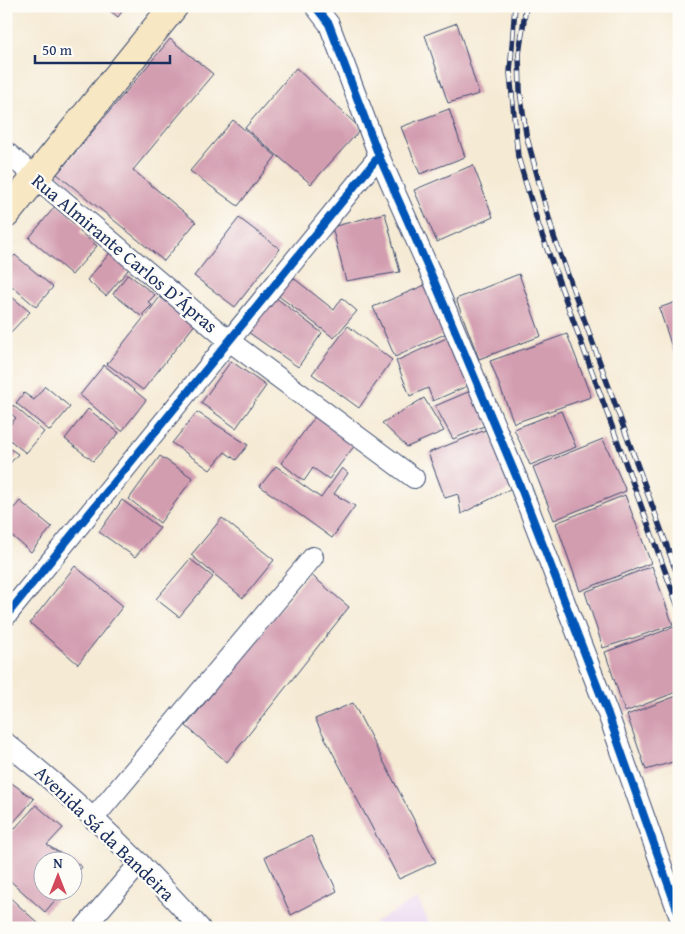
<svg xmlns="http://www.w3.org/2000/svg" width="685" height="934" font-family="'Gentium Book Plus',serif">
<rect width="100%" height="100%" fill="#fdfcf7"/>
<filter id="ink" filterUnits="userSpaceOnUse"><feTurbulence type="fractalNoise" baseFrequency=".02" numOctaves="2"/><feDisplacementMap in="SourceGraphic" scale="10" xChannelSelector="R" yChannelSelector="G"/><feConvolveMatrix kernelMatrix="1 2 1 2 8 2 1 2 1" color-interpolation-filters="sRGB"/></filter>
<filter id="wash" filterUnits="userSpaceOnUse"><feTurbulence type="fractalNoise" baseFrequency=".0096" numOctaves="4" result="noise"/><feDisplacementMap in="SourceGraphic" scale="20" xChannelSelector="R" yChannelSelector="G"/><feGaussianBlur stdDeviation="1.12" result="paint"/><feColorMatrix in="noise" values="0 0 0 0 0 0 0 0 0 0 0 0 0 0 0 0 0 1.4 0 .05"/><feComposite in="paint" operator="in"/></filter>
<g filter="url(#wash)">
<rect width="100%" height="100%" fill="#f5ead4"/>
<polygon fill="#e8d2ef" points="417,899 432,928 378,928 375,922"/>
<g id="blocks">
<g fill="#d39db0">
<polygon points="104,6 126,6 118,17"/>
<polygon points="457,23 479,94 448,103 425,35"/>
<polygon points="170,39 213,74 133,170 196,222 164,261 57,174"/>
<polygon points="296,68 361,129 311,184 245,128"/>
<polygon points="449,109 465,157 420,174 401,127"/>
<polygon points="233,120 276,156 238,206 190,171"/>
<polygon points="473,165 493,217 437,242 414,190"/>
<polygon points="57,204 84,227 80,232 97,246 72,275 29,238"/>
<polygon points="385,213 400,272 346,281 332,227"/>
<polygon points="239,218 280,249 235,307 194,276"/>
<polygon points="114,248 133,264 106,296 87,280"/>
<polygon points="15,255 53,287 36,307 6,281 6,265"/>
<polygon points="128,274 155,295 148,302 152,305 141,316 113,294"/>
<polygon points="519,274 541,336 479,359 456,299"/>
<polygon points="291,276 334,310 342,298 357,311 334,338 276,294"/>
<polygon points="430,283 451,331 395,357 373,307"/>
<polygon points="6,292 30,312 8,335 6,333"/>
<polygon points="160,297 196,323 143,390 107,364"/>
<polygon points="275,297 322,333 298,367 248,332"/>
<polygon points="679,301 679,365 678,365 659,308"/>
<polygon points="348,326 392,360 359,408 312,374"/>
<polygon points="567,334 591,397 514,423 490,361"/>
<polygon points="451,336 472,384 433,401 428,388 410,396 396,361"/>
<polygon points="231,361 266,386 236,428 201,403"/>
<polygon points="104,365 146,400 122,431 80,395"/>
<polygon points="45,386 70,407 50,431 16,403 24,393 34,400"/>
<polygon points="475,389 489,424 453,439 435,406"/>
<polygon points="424,398 444,431 407,447 382,423"/>
<polygon points="13,405 44,432 26,453 6,437 6,429 16,418 8,411"/>
<polygon points="88,409 119,433 93,461 65,439"/>
<polygon points="561,411 576,447 530,465 514,429"/>
<polygon points="197,412 248,445 236,460 225,452 210,470 172,443"/>
<polygon points="316,415 355,445 329,479 313,468 304,481 281,463"/>
<polygon points="488,429 514,487 461,514 458,494 445,498 428,453"/>
<polygon points="603,439 626,491 554,520 533,467"/>
<polygon points="6,446 18,454 6,468"/>
<polygon points="160,456 193,478 160,523 129,499"/>
<polygon points="276,466 321,498 342,468 348,473 334,494 355,506 332,538 260,486"/>
<polygon points="625,495 651,563 580,591 556,523"/>
<polygon points="122,500 160,528 135,557 99,532"/>
<polygon points="20,501 52,527 31,552 6,531 6,517"/>
<polygon points="222,518 274,560 243,598 191,555"/>
<polygon points="190,559 213,577 179,617 156,599"/>
<polygon points="75,566 123,606 78,664 30,623"/>
<polygon points="652,566 673,625 603,648 585,592"/>
<polygon points="309,573 349,607 227,762 186,726"/>
<polygon points="677,626 679,632 679,691 625,712 605,652"/>
<polygon points="679,695 679,760 646,770 627,715"/>
<polygon points="353,703 436,862 399,879 315,719"/>
<polygon points="6,779 34,799 6,831"/>
<polygon points="36,805 63,828 47,845 82,867 72,879 72,862 42,862 42,892 62,892 45,912 6,877 6,838"/>
<polygon points="311,836 337,891 291,915 265,857"/>
<polygon points="6,894 40,925 37,928 6,928"/>
</g>
</g>
</g>
<g filter="url(#ink)">
<use href="#blocks" fill-opacity="0" stroke="#3c4b70" stroke-width="1"/>
<g fill="none" stroke-linecap="round" stroke-linejoin="round">
<defs>
<g id="street">
<polyline points="315,6 329,24 379,156 435,283 519,483 608,714 679,915"/>
<polyline points="6,152 228,340 414,478"/>
<polyline points="6,616 379,156"/>
<path d="M6,743C76,799 141,861 200,928"/>
<polyline points="93,819 313,557"/>
<polyline points="84,928 140,863"/>
</g>
<polyline id="secondary" points="6,214 174,6"/>
</defs>
<use href="#street" stroke="#3c4b70" stroke-width="22"/>
<use href="#secondary" stroke="#3c4b70" stroke-width="30"/>
<use href="#street" stroke="#fff" stroke-width="20"/>
<use href="#secondary" stroke="#f8e7c3" stroke-width="28"/>
<defs>
<g id="rail">
<polyline points="515,6 510,73 518,157 539,227 679,609"/>
<polyline points="526,6 519,54 520,91 526,134 554,237 679,579"/>
</g>
</defs>
<use href="#rail" stroke="#1b2f5e" stroke-width="5.5"/>
<use href="#rail" stroke="#fdfcf7" stroke-width="4" stroke-dasharray="11" stroke-linecap="butt"/>
<defs>
<g id="cycleway">
<polyline points="315,6 329,24 379,156 435,283 519,483 608,714 679,915"/>
<polyline points="6,616 379,156"/>
</g>
</defs>
<use href="#cycleway" stroke="#fdfcf7" stroke-width="11"/>
<use href="#cycleway" stroke="#0057b8" stroke-width="8"/>
</g>
</g>
<g text-anchor="middle" stroke-width="4.5" stroke-linejoin="round" paint-order="stroke">
<g font-size="19" fill="#1b2f5e" stroke="#fdfcf7">
<text transform="translate(125 253) rotate(40)" y="7">Rua Almirante Carlos D’Ápras</text>
<text transform="translate(105 833) rotate(44)" y="7">Avenida Sá da Bandeira</text>
</g>
</g>
<rect width="685" height="934" fill="none" stroke="#fdfcf7" stroke-width="25"/>
<g transform="translate(58 876)"><circle r="24" fill="#fdfcf7" stroke="#a3aaba"/>
<path d="M0-4L9 19L0 12L-9 19Z" fill="#d1495b"/>
<text y="-8" font-size="14" font-weight="bold" text-anchor="middle" fill="#1b2f5e">N</text>
</g>
<path d="M35 55v8h135v-8" fill="none" stroke="#1b2f5e" stroke-width="2.5"/>
<text x="42" y="55" font-size="15" fill="#1b2f5e" stroke="#fdfcf7" stroke-width="4" paint-order="stroke">50 m</text>
</svg>
